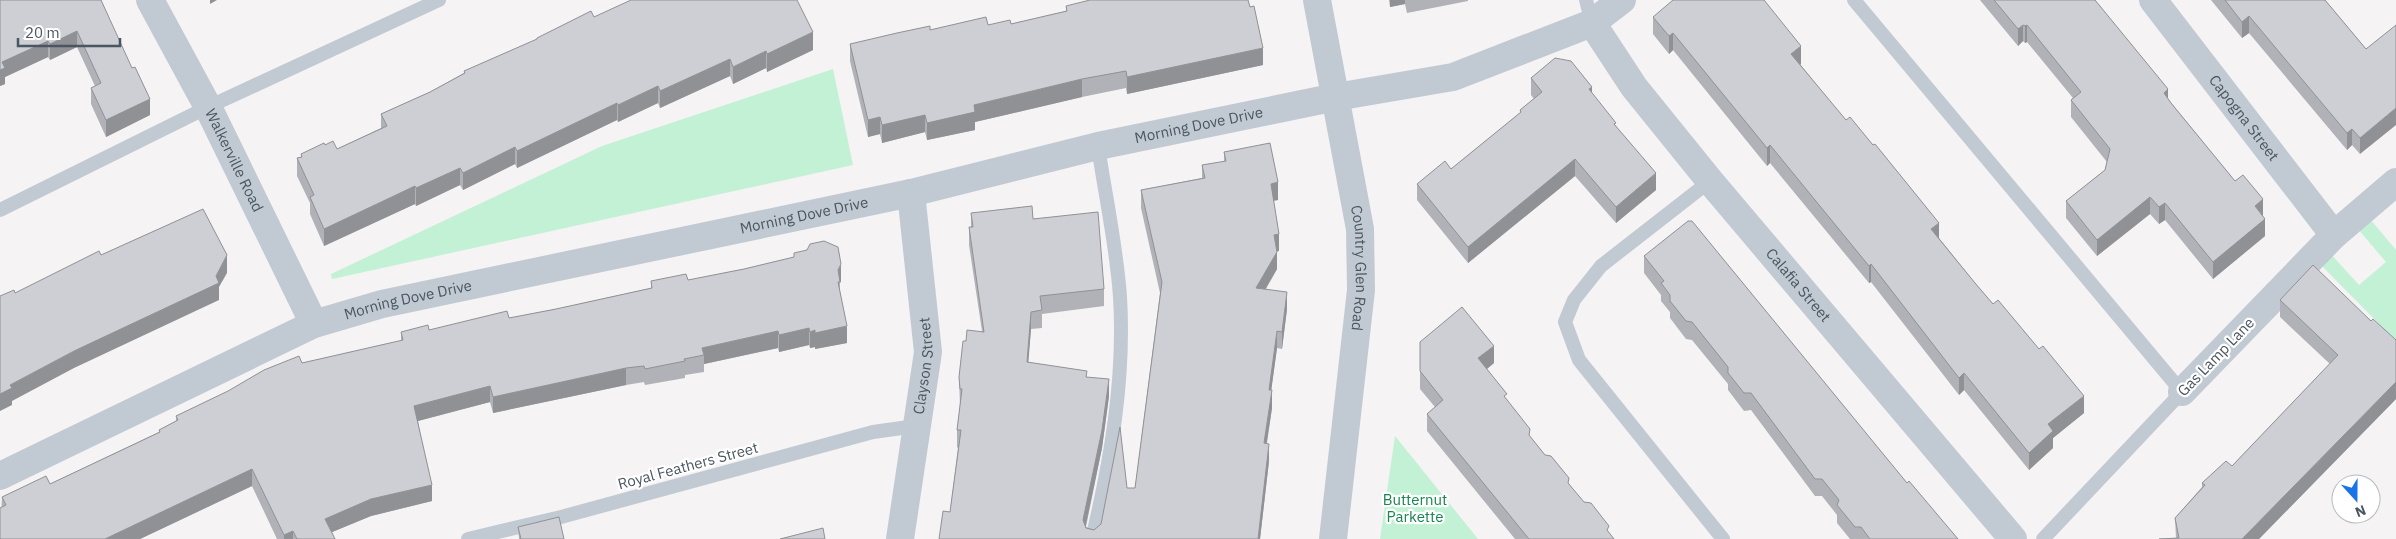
<svg xmlns="http://www.w3.org/2000/svg" width="2396" height="539" font-family="'IBM Plex Sans',sans-serif">
<rect width="100%" height="100%" fill="#f5f3f3"/>
<g fill="#c3f1d5">
<polygon points="833,69 853,165 332,279 331,274 602,146"/>
<polygon points="2370,219 2396,250 2396,341 2318,262 2329,252 2359,285 2386,262 2358,229"/>
<polygon points="1395,436 1478,539 1380,539"/>
</g>
<g fill="none" stroke-linecap="round" stroke-linejoin="round">
<g stroke="#c1cad2" stroke-width="14">
<polyline points="1586,0 1592,23"/>
<polyline points="1854,0 2182,392 2043,539"/>
<polyline points="1710,181 1601,266 1574,300 1565,322 1579,360 1723,539"/>
<polyline points="0,210 208,107 439,0"/>
<polyline points="468,539 561,517 873,432 916,426"/>
<path d="M1092,539C1111,460 1125,378 1120,297C1117,249 1105,194 1098,146"/>
</g>
<g stroke="#c1cad2" stroke-width="28">
<path id="s1" d="M150,0L208,107L314,324"/>
<path id="s2" d="M1317,0L1360,229L1361,290L1333,539"/>
<path id="s3" d="M2153,0L2334,235"/>
<path id="s4" d="M1592,23L1634,87L1710,181L2013,539"/>
<polyline points="2182,392 2334,235 2396,182"/>
<path id="s5" d="M0,476L314,324L382,304L911,193L1098,146L1336,97L1453,77L1592,23L1622,0"/>
<path id="s6" d="M900,539L928,352L911,193"/>
</g>
</g>
<g fill="#b0b2b7">
<polygon points="0,0 101,0 150,115 106,137 91,104 91,88 95,86 77,47 50,60 48,57 5,77 5,84 0,86"/>
<polygon points="1389,0 1468,0 1468,1 1407,13 1405,4 1390,7"/>
<polygon points="1980,0 2095,0 2168,99 2263,216 2265,236 2213,279 2165,220 2159,224 2150,214 2097,256 2066,218 2066,201 2105,170 2107,162 2071,117 2071,100 2073,98 2027,42 2025,43 2023,41 2018,46"/>
<polygon points="2211,0 2325,0 2366,49 2360,154 2352,145 2347,150 2249,33 2242,38"/>
<polygon points="1066,6 1263,65 1127,94 1126,88 1082,97 975,122 975,130 927,140 925,132 882,143 880,134 868,137 850,61 850,44 930,30 988,25 1011,24 1066,11"/>
<polygon points="594,17 813,50 767,72 766,68 733,84 730,76 660,108 658,103 618,122 617,120 517,168 515,164 463,190 460,185 416,206 415,204 324,246 310,214 310,203 297,176 297,158 301,157 301,154 325,145 337,149 381,128 381,114 430,92 464,73 464,71 537,40 537,38"/>
<polygon points="1653,17 1801,64 1800,64 1975,283 2084,413 2053,438 2053,448 2029,470 1964,390 1959,395 1871,282 1869,283 1770,163 1767,166 1673,50 1669,54 1653,34"/>
<polygon points="1531,78 1592,94 1616,126 1656,190 1616,223 1575,176 1468,263 1417,200 1417,184 1451,169 1520,113 1520,110 1534,99 1531,95"/>
<polygon points="1224,152 1278,200 1273,201 1279,251 1277,251 1277,269 1266,289 1287,309 1282,349 1277,348 1271,390 1272,408 1267,443 1269,461 1260,539 939,539 950,512 958,448 957,447 957,430 960,406 959,377 966,341 982,331 969,245 969,227 971,227 971,213 1033,219 1104,289 1104,306 1042,314 1042,328 1031,329 1028,362 1087,377 1109,396 1102,448 1086,527 1094,530 1101,524 1127,488 1135,488 1160,293 1141,208 1141,190 1202,178 1202,165 1224,162"/>
<polygon points="794,253 841,281 840,283 840,292 847,343 815,349 815,347 810,348 809,345 779,352 778,348 704,364 704,372 685,375 685,378 645,385 644,382 626,385 493,413 490,402 418,421 432,501 371,516 332,532 335,539 277,539 252,486 140,539 0,539 2,497 50,484 159,432 159,430 176,421 176,416 302,363 401,341 401,332 429,330 509,318 556,309 651,288 651,281 688,280 744,269 794,257"/>
<polygon points="1644,256 1907,483 1958,539 1850,539 1837,523 1837,515 1822,496 1815,496 1751,410 1744,411 1728,390 1728,384 1692,340 1686,339 1670,318 1670,312 1661,301 1661,295 1644,273"/>
<polygon points="2280,300 2371,321 2396,340 2396,399 2259,539 2176,538 2175,518 2202,487 2202,483 2232,466 2330,364 2280,317"/>
<polygon points="1420,342 1494,363 1487,369 1530,437 1614,539 1515,539 1427,431 1427,414 1435,407 1420,389"/>
<polygon points="518,527 564,539 519,539"/>
</g>
<g fill="#909195">
<polygon points="210,0 217,0 210,4"/>
<polygon points="1390,0 1405,0 1405,4 1390,7"/>
<polygon points="2249,16 2249,33 2242,38 2242,22"/>
<polygon points="2023,25 2023,41 2018,46 2018,29"/>
<polygon points="2027,25 2027,42 2025,43 2025,26"/>
<polygon points="77,31 77,47 50,60 50,44"/>
<polygon points="813,32 813,50 767,72 767,54"/>
<polygon points="1673,33 1673,50 1669,54 1669,36"/>
<polygon points="48,41 48,57 5,77 5,84 0,86 0,70 2,62"/>
<polygon points="1801,46 1801,64 1791,71 1791,54"/>
<polygon points="1263,48 1263,65 1127,94 1127,77"/>
<polygon points="766,51 766,68 733,84 733,67"/>
<polygon points="730,59 730,76 660,108 660,91"/>
<polygon points="1082,79 1082,97 975,122 975,130 927,140 927,123 974,105"/>
<polygon points="658,86 658,103 618,122 618,105"/>
<polygon points="1592,87 1592,103 1589,89"/>
<polygon points="2168,89 2168,106 2164,93"/>
<polygon points="150,99 150,115 106,137 106,120"/>
<polygon points="617,103 617,120 517,168 517,151"/>
<polygon points="2396,108 2396,125 2360,154 2360,138"/>
<polygon points="925,115 925,132 882,143 882,125"/>
<polygon points="880,117 880,134 868,137 868,120"/>
<polygon points="2352,129 2352,145 2347,150 2347,133"/>
<polygon points="1770,145 1770,163 1767,166 1767,148"/>
<polygon points="515,147 515,164 463,190 463,173"/>
<polygon points="1575,159 1575,176 1468,263 1468,247"/>
<polygon points="460,168 460,185 416,206 416,188"/>
<polygon points="1656,173 1656,190 1616,223 1616,207"/>
<polygon points="1278,182 1278,200 1271,201 1271,184"/>
<polygon points="415,186 415,204 324,246 324,229"/>
<polygon points="2150,197 2150,214 2097,256 2097,240"/>
<polygon points="2263,199 2263,216 2255,206"/>
<polygon points="2165,203 2165,220 2159,224 2159,207"/>
<polygon points="2265,219 2265,236 2213,279 2213,262"/>
<polygon points="1939,223 1939,240 1931,229"/>
<polygon points="1279,234 1279,251 1274,252 1274,235"/>
<polygon points="1277,252 1277,269 1256,305 1256,288"/>
<polygon points="227,255 227,273 219,287 219,300 74,368 12,401 12,405 0,411 0,394 10,385 216,276"/>
<polygon points="841,264 841,281 840,283 838,270"/>
<polygon points="1871,264 1871,282 1869,283 1869,266"/>
<polygon points="1287,292 1287,309 1282,349 1282,332"/>
<polygon points="1031,312 1031,329 1027,379 1027,362"/>
<polygon points="847,326 847,343 815,349 815,333"/>
<polygon points="809,328 809,345 779,352 779,335"/>
<polygon points="815,330 815,347 810,348 810,332"/>
<polygon points="778,331 778,348 704,364 704,355 702,348"/>
<polygon points="1277,331 1277,348 1269,407 1269,390"/>
<polygon points="1494,346 1494,363 1478,376 1478,358"/>
<polygon points="626,368 626,385 493,413 493,397"/>
<polygon points="1964,373 1964,390 1959,395 1959,378"/>
<polygon points="1109,379 1109,396 1102,448 1083,538 1083,520"/>
<polygon points="2396,382 2396,399 2259,539 2242,539"/>
<polygon points="490,386 490,402 414,422 414,406"/>
<polygon points="1272,390 1272,408 1264,460 1264,443"/>
<polygon points="2084,396 2084,413 2053,438 2053,448 2029,470 2029,453 2048,424"/>
<polygon points="1269,444 1269,461 1260,539 1258,539"/>
<polygon points="252,469 252,486 140,539 105,539"/>
<polygon points="432,485 432,501 371,516 325,535 325,519 371,499"/>
<polygon points="293,531 293,539 284,539 284,535"/>
</g>
<g fill="#cdcfd5" stroke="#909195">
<polygon points="0,0 101,0 132,68 135,67 150,99 106,120 91,88 101,83 77,31 50,44 48,41 2,62 5,68 0,70"/>
<polygon points="631,0 797,0 813,32 767,54 766,51 733,67 730,59 660,91 658,86 618,105 617,103 517,151 515,147 463,173 460,168 416,188 415,186 324,229 310,197 314,195 297,158 302,157 301,154 324,143 325,145 333,141 337,149 387,126 381,114 430,92 465,73 464,71 537,39 537,38 591,11 594,17"/>
<polygon points="1090,0 1248,0 1250,7 1254,6 1263,48 1127,77 1126,71 1082,79 974,105 975,112 927,123 925,115 882,125 880,117 868,120 850,44 897,33 930,26 930,30 986,17 988,25 1010,20 1011,24 1067,11 1066,6"/>
<polygon points="1673,0 1764,0 1801,46 1791,54 1846,120 1850,117 1873,145 1875,144 1939,223 1931,229 1975,283 1993,304 1998,300 2039,349 2043,346 2084,396 2048,424 2053,431 2029,453 1964,373 1959,378 1871,264 1869,266 1770,145 1767,148 1673,33 1669,36 1653,17"/>
<polygon points="1994,0 2095,0 2168,89 2164,93 2171,103 2235,181 2243,175 2263,199 2255,206 2265,219 2213,262 2165,203 2159,207 2150,197 2097,240 2066,201 2105,170 2110,149 2071,100 2081,92 2027,25 2025,26 2023,25 2018,29"/>
<polygon points="2225,0 2325,0 2366,49 2396,25 2396,108 2360,138 2352,129 2347,133 2249,16 2242,22"/>
<polygon points="1555,58 1571,61 1592,87 1589,89 1616,123 1614,124 1656,173 1616,207 1575,159 1468,247 1417,184 1445,161 1451,169 1521,112 1520,110 1542,92 1531,78"/>
<polygon points="1270,143 1278,182 1271,184 1279,234 1274,235 1277,252 1256,288 1287,292 1282,332 1277,331 1269,390 1272,390 1264,443 1269,444 1258,539 939,539 943,511 950,512 961,430 957,430 962,389 960,389 959,377 963,341 966,341 967,330 984,332 969,227 973,227 971,213 1032,206 1033,219 1098,212 1104,289 1040,296 1042,310 1031,312 1027,362 1087,371 1086,377 1109,379 1102,430 1083,520 1086,528 1094,530 1101,524 1120,427 1127,488 1135,488 1162,282 1141,190 1205,178 1202,165 1226,161 1224,152"/>
<polygon points="203,209 227,255 216,276 219,283 74,351 10,385 12,388 0,394 0,296 14,290 15,293 99,251 101,255"/>
<polygon points="1688,221 1692,221 1907,483 1909,481 1958,539 1870,539 1861,527 1855,527 1837,505 1839,500 1822,479 1815,479 1751,393 1744,393 1728,373 1728,367 1692,322 1686,321 1670,301 1670,295 1661,283 1664,281 1644,256"/>
<polygon points="824,241 838,247 841,264 838,270 840,282 838,282 847,326 815,333 815,330 810,332 809,328 779,335 778,331 702,348 704,355 684,359 685,361 645,369 644,366 626,368 493,397 490,386 414,406 432,485 371,499 325,519 335,539 297,539 293,531 284,535 252,469 105,539 0,539 0,508 6,505 2,497 46,476 50,484 160,432 159,430 178,420 176,416 228,391 264,370 299,356 302,363 403,340 401,332 428,325 429,330 507,311 509,318 556,309 652,288 651,281 686,274 688,280 744,269 794,257 794,253 807,250 810,244"/>
<polygon points="2313,265 2371,321 2373,319 2396,340 2396,382 2242,539 2159,539 2179,538 2175,518 2205,485 2202,483 2226,461 2232,466 2338,355 2280,300"/>
<polygon points="1462,307 1494,346 1478,358 1507,394 1504,396 1530,429 1529,435 1545,455 1551,456 1569,478 1568,483 1584,502 1591,503 1609,526 1607,530 1614,539 1529,539 1427,414 1443,400 1420,371 1420,342"/>
<polygon points="559,517 564,539 521,539 518,527"/>
<polygon points="823,528 825,539 780,539"/>
</g>
<g text-anchor="middle" stroke-width="4.5" stroke-linejoin="round" paint-order="stroke">
<g font-size="15" fill="#4a5661" stroke="#fff">
<text dy="5" stroke="none"><textPath href="#s3" startOffset="149">Capogna Street</textPath></text>
<text dy="5" stroke="none"><textPath href="#s5" startOffset="1256">Morning Dove Drive</textPath></text>
<text dy="5" stroke="none"><textPath href="#s1" startOffset="181">Walkerville Road</textPath></text>
<text dy="5" stroke="none"><textPath href="#s5" startOffset="851">Morning Dove Drive</textPath></text>
<text dy="5" stroke="none"><textPath href="#s2" startOffset="272">Country Glen Road</textPath></text>
<text dy="5" stroke="none"><textPath href="#s4" startOffset="334">Calafia Street</textPath></text>
<text dy="5" stroke="none"><textPath href="#s5" startOffset="446">Morning Dove Drive</textPath></text>
<text transform="translate(2216 357) rotate(-46)" y="5">Gas Lamp Lane</text>
<text dy="5" stroke="none"><textPath href="#s6" startOffset="175">Clayson Street</textPath></text>
<text transform="translate(688 466) rotate(-15)" y="5">Royal Feathers Street</text>
</g>
<g font-size="15" fill="#17864f" stroke="#fff">
<text x="1415" y="505">Butternut<tspan x="1415" dy="17">Parkette</tspan></text>
</g>
</g>
<g transform="translate(2356 499) rotate(159)"><circle r="24" fill="#ffffff" stroke="#b7bbc0"/>
<path d="M0-4L9 19L0 12L-9 19Z" fill="#1a73e8"/>
<text y="-8" font-size="14" font-weight="bold" text-anchor="middle" fill="#4a5661">N</text>
</g>
<path d="M18 38v8h102v-8" fill="none" stroke="#4a5661" stroke-width="2.5"/>
<text x="25" y="38" font-size="15" fill="#4a5661" stroke="#ffffff" stroke-width="4" paint-order="stroke">20 m</text>
</svg>
